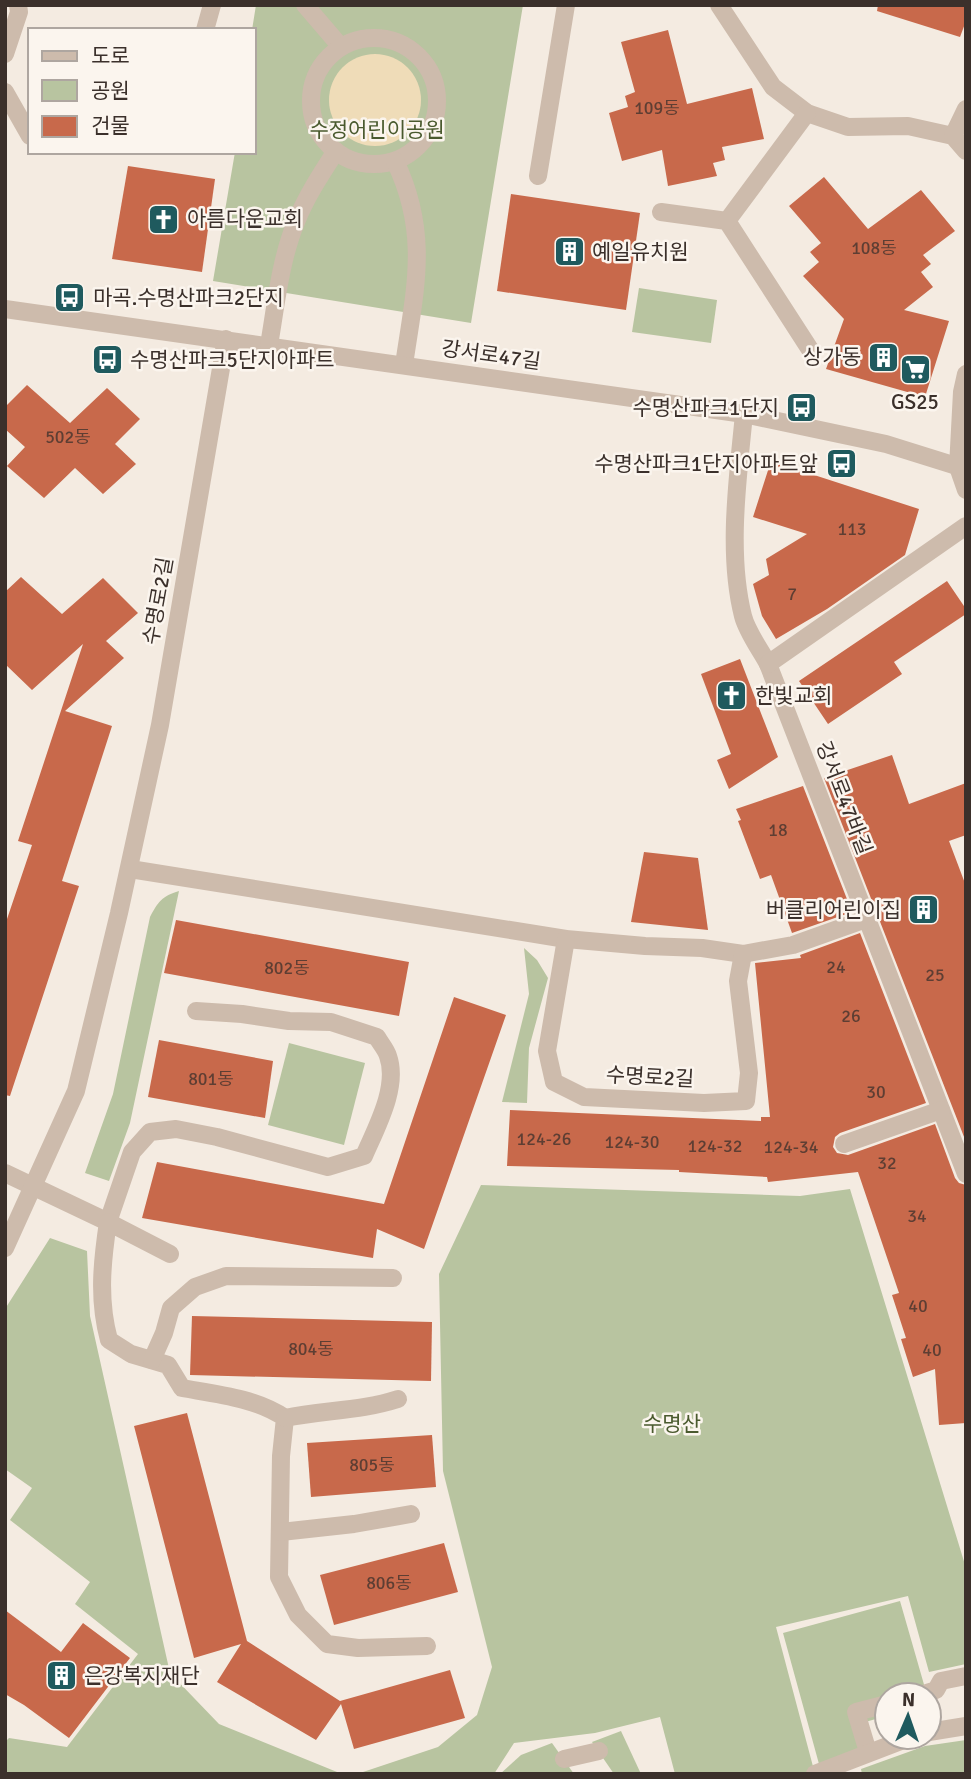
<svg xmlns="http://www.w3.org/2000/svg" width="971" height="1779" font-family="Signika,'Noto Sans KR',sans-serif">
<rect width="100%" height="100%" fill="#f4ebe1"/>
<g fill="#b8c4a0">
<polygon points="256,5 523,5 471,323 213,281 235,152 254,152 252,30"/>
<polygon points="639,288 717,300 711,343 632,332"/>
<path d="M179,891L130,1123L109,1181L85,1173L113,1094L150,917C158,902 162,896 179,891Z"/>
<polygon points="524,948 537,960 548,978 529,1048 527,1103 502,1102 529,994"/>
<polygon points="289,1043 365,1063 344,1145 268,1125"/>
<polygon points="481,1185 800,1196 850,1189 966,1568 966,1664 929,1672 908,1596 776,1627 815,1774 675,1774 660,1717 595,1733 514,1743 494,1774 357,1774 438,1747 477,1715 492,1667 443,1471 439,1274"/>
<polygon points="50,1238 87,1251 90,1316 170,1673 219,1724 342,1774 5,1774 5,1742 9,1738 67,1747 138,1654 75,1604 90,1582 10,1520 32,1488 5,1469 5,1309"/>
<polygon points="900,1601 927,1695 887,1695 887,1716 865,1722 873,1749 819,1764 783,1633"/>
<polygon points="621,1731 641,1774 614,1774 592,1742"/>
<polygon points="966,1740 966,1774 862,1774 861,1769 925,1746"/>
<polygon points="552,1743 574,1774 500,1774 521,1755"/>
</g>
<circle fill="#efdcb8" cx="375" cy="100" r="46"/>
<g fill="#c8694b">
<polygon points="878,5 966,5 966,21 960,37 877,11"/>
<polygon points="668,30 687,104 752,88 764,139 722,147 725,160 713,163 717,176 668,186 662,150 622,161 609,113 628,107 625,96 635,92 621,42"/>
<polygon points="128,166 215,179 202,272 112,259"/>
<polygon points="824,177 868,229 921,190 955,231 923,255 931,264 921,272 933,287 904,310 949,321 925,397 826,369 844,319 803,276 819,262 810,252 821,243 789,206"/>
<polygon points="511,194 640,213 626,310 497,291"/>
<polygon points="27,385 70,423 107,388 140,419 115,444 136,464 103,494 75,468 44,498 7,466 25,447 5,429 5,407"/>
<polygon points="771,461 919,509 905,555 827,609 776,639 762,616 753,584 769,575 766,559 807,534 753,517"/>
<polygon points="21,577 62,614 103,578 138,613 106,641 124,658 65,711 112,726 62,881 79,886 10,1096 5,1095 5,925 32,845 18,841 83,644 32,690 5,664 5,592"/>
<polygon points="947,581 966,609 966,614 894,662 902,674 828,724 799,681"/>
<polygon points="740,659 778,757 729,789 717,760 731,754 701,674"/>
<polygon points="892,755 909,804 966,783 966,835 949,841 966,886 966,1142 824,778"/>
<polygon points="803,786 852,912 792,933 771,875 760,879 738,821 741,820 736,809"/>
<polygon points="644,852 698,858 708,930 631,922"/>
<polygon points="176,920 409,962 399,1016 164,973"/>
<polygon points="860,933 926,1103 840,1133 835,1137 833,1147 837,1153 848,1155 935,1124 955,1178 959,1183 966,1185 966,1423 939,1425 935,1369 913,1377 901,1339 906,1338 892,1295 899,1293 858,1172 768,1182 767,1177 679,1172 679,1170 507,1166 510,1110 761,1121 761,1117 770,1117 755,963 801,958 800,955"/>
<polygon points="454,997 506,1015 424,1249 377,1229 373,1258 142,1218 157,1162 384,1204"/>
<polygon points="159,1040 273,1061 265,1118 148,1097"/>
<polygon points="192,1316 432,1322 431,1381 190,1375"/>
<polygon points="187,1413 247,1641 340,1701 450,1670 465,1718 354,1749 341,1704 316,1740 217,1682 241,1644 194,1658 134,1426"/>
<polygon points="432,1435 436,1487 311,1497 307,1443"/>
<polygon points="444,1543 458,1592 334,1625 320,1575"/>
<polygon points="5,1610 61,1652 83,1623 130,1658 69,1738 24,1705 5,1694"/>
</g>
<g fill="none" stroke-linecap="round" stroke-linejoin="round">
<g stroke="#cdbbac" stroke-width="18">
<polyline points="305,5 341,47"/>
<polyline points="719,5 773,87 807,113 848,127 908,126 953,136 966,151"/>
<polyline points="205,30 212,5"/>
<circle cx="374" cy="101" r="63"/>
<polyline points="5,54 19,12 18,5"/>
<polyline points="5,92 30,136"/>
<polyline points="953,136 966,109"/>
<path d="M395,161C430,234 415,289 404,365"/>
<polyline points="538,176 566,5"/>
<polyline points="661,212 727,221 811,351"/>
<polyline points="727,221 807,113"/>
<polyline points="5,309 744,414 886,444 966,469"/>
<path d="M269,345C276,305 280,261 296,222C306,197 321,174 336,151"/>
<polyline points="966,374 962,392 958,467 966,490"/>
<path d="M744,414C738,477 727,553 743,616C747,632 760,649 768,664L966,1174"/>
<polyline points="768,664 966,526"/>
<polyline points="130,869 566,939 645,946 702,948 743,954 793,945 866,919"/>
<polyline points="566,939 547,1051 554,1082 584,1097 704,1103 746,1101 749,1073 738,981 743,954"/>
<polyline points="844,1144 941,1110"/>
<path d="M5,1173L108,1222L132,1152L150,1132L176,1129L217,1137L328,1167L364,1156C376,1128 399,1087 388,1056C386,1049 380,1043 377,1037L331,1022L289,1021L242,1014L196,1011"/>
<polyline points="5,1248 76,1091 119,913 160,725 226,339"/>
<path d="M170,1254L108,1222C102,1262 98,1300 109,1340L131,1354L168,1365L182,1388C216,1394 256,1398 285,1418L281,1456L279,1577L298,1615L327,1644L358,1648L427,1646"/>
<polyline points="152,1360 164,1333 171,1308 195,1287 226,1276 393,1278"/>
<path d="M285,1418C323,1410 361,1411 398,1399"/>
<polyline points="281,1532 354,1524 411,1514"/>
<polyline points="920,1695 936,1690 941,1681 966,1676"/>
<polyline points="929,1732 966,1726"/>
<polyline points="868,1752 856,1712 887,1704"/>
<polyline points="564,1759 599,1751"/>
<polyline points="815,1774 911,1737"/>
</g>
</g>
<defs>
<symbol id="church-square" viewBox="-11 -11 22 22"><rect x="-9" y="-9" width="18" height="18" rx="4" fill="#1f5a5e" stroke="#fbf5ee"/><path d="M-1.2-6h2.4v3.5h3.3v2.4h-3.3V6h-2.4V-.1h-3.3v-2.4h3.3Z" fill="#fff"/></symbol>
<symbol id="building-square" viewBox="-11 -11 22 22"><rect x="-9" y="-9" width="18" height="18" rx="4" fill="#1f5a5e" stroke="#fbf5ee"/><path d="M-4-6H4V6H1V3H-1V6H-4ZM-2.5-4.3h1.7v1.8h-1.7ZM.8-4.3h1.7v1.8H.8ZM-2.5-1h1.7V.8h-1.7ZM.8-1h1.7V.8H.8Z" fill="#fff"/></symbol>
<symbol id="bus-square" viewBox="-11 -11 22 22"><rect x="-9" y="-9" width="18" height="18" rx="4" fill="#1f5a5e" stroke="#fbf5ee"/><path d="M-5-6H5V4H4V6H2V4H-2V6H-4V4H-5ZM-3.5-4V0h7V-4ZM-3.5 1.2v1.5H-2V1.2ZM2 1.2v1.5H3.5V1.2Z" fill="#fff"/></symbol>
<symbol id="supermarket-square" viewBox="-11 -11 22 22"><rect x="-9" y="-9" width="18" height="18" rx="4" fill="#1f5a5e" stroke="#fbf5ee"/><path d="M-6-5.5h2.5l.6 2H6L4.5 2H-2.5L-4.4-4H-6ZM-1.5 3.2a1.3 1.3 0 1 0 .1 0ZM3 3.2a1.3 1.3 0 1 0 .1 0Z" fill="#fff"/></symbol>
</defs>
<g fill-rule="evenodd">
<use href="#church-square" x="146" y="202" width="35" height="35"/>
<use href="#building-square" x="552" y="234" width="35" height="35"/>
<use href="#bus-square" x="52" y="280" width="35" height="35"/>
<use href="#building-square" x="866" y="340" width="35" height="35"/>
<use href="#bus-square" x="90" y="342" width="35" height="35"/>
<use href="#supermarket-square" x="898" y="352" width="35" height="35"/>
<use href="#bus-square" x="784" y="390" width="35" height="35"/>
<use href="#bus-square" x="824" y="446" width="35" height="35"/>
<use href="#church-square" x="714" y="678" width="35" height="35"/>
<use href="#building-square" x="906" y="892" width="35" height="35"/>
<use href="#building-square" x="44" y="1658" width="35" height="35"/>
</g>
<g text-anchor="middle" stroke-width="5" stroke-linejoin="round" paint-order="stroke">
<g font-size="18" fill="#5e3e33">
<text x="657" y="114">109동</text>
<text x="874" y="254">108동</text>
<text x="68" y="443">502동</text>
<text x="852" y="535">113</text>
<text x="792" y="600">7</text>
<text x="778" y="836">18</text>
<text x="836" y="973">24</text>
<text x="287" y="974">802동</text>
<text x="935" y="981">25</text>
<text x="851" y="1022">26</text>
<text x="211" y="1085">801동</text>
<text x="876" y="1098">30</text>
<text x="544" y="1145">124-26</text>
<text x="632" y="1148">124-30</text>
<text x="715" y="1152">124-32</text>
<text x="791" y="1153">124-34</text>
<text x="887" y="1169">32</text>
<text x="917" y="1222">34</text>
<text x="918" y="1312">40</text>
<text x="311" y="1355">804동</text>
<text x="932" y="1356">40</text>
<text x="372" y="1471">805동</text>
<text x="389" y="1589">806동</text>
</g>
<g font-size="21" fill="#4a5a2e" stroke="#fbf5ee">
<text x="377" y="137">수정어린이공원</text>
<text x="672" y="1431">수명산</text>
</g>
<g font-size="21" fill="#3b302b" stroke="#fbf5ee" text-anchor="start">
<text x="187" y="226">아름다운교회</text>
<text x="592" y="259">예일유치원</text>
<text x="93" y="305">마곡.수명산파크2단지</text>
<text x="861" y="364" text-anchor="end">상가동</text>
<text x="130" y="367">수명산파크5단지아파트</text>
<text x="915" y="409" text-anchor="middle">GS25</text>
<text x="779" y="415" text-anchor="end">수명산파크1단지</text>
<text x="818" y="471" text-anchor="end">수명산파크1단지아파트앞</text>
<text x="755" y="703">한빛교회</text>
<text x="901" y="917" text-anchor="end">버클리어린이집</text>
<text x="84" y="1683">은강복지재단</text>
</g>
<g font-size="21" fill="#3b302b" stroke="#fbf5ee">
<text transform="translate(491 355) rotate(8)" y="7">강서로47길</text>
<text transform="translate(158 601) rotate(-80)" y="7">수명로2길</text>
<text transform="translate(844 798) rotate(69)" y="7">강서로47바길</text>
<text transform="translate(650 1077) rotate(3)" y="7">수명로2길</text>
</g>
</g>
<rect width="971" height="1779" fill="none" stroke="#3b302b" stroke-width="14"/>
<rect x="28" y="28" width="228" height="126" fill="#fbf5ee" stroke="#aea6a0" stroke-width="2"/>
<rect x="42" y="51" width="35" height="10" fill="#cdbbac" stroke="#aea6a0" stroke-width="2"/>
<text x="91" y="63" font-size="21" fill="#3b302b">도로</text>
<rect x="42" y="80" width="35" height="21" fill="#b8c4a0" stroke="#aea6a0" stroke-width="2"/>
<text x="91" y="98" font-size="21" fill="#3b302b">공원</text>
<rect x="42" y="116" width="35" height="21" fill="#c8694b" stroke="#aea6a0" stroke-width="2"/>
<text x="91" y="133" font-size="21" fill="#3b302b">건물</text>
<g transform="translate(908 1716) rotate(2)"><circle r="33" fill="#fbf5ee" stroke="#aea6a0" stroke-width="2"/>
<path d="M0-5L12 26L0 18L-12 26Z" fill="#1f5a5e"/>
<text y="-10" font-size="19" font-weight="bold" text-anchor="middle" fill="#3b302b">N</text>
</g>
</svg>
